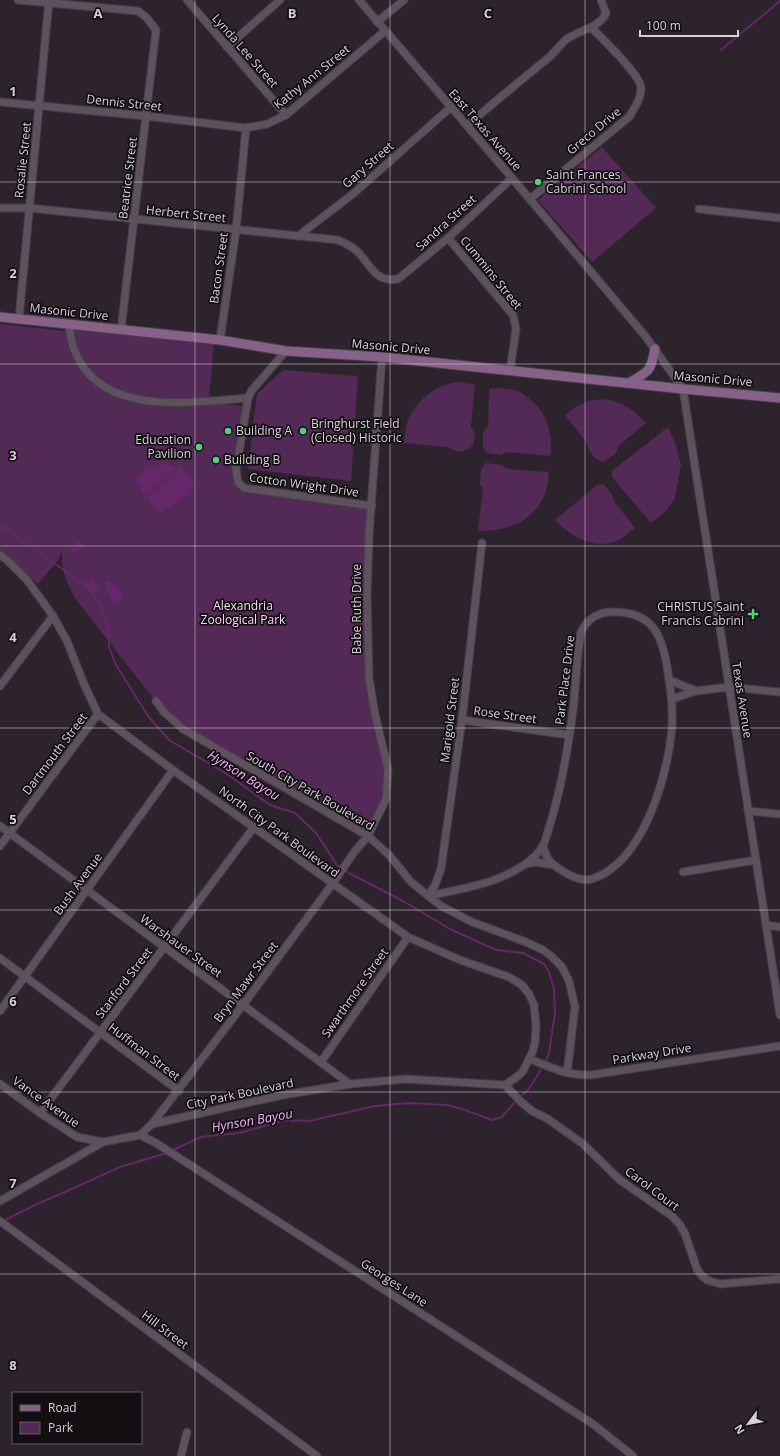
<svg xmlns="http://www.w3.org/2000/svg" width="780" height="1456" font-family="'Open Sans',sans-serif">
<rect width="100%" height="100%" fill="#2c232c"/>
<g fill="#532a55">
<polygon points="602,147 656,208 592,262 538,200"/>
<path d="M0,324L65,331V327L214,340L209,402L243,406L236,471L240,486L371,506L368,677L385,755L386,800L364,836L212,747L164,712L81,606C69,589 61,574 62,552L58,560L38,584L0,550Z"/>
<polygon points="283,370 358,376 351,481 248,469 257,394"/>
<path d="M456,382L475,384L471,427L475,433L473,446C463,452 458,454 448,447L404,443C405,437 405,432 406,427C412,404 433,386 456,382Z"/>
<path d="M500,388C505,389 513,389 518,391C522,393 525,396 528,398C548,412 552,434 551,456L506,452L501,455L487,453L483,447V433L488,426L489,389Z"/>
<path d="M605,399C624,403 633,409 646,423L618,446L616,453L604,462C594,460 589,452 587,443L565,415C579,403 588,400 605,399Z"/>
<polygon points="668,427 676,445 681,465 675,498 665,512 651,523 612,477 612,471"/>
<path d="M486,463L502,465L507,469L549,472C548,478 548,485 546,491C536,521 507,532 478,531L483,488L480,485L481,469Z"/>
<path d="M603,484L612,494L614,501L635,528C629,532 623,538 617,541C593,550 570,536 555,520L597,485Z"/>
</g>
<g fill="#642767">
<polygon points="166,462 177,468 146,496 145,496 135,482 139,475 145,468"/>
<polygon points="180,467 191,479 194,484 189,490 188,495 160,513 149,501 149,499 147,497"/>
<path d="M81,541L84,547L70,555C69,549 75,542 81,541Z"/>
<path d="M91,579L94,580L98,585V589L94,593C89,590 86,588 86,582Z"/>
<path d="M109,581C117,586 123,591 121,601L116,605L110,599L104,586L106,582Z"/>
</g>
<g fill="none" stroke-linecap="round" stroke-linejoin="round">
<g stroke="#642767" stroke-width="2">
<polyline points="721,50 780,1"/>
<polyline points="0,526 9,531 85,585 99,602 107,625 109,647 116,665 148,716 169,740 227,774 270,805 295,813 316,833 337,865 349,873 403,901 450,929 496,950 523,953 544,964 549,972 554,989 555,1013 549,1053 546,1060"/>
<polyline points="522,1095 528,1090 541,1070"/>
<polyline points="171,1151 201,1137 239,1133 285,1120 309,1121 375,1106 408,1103 447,1105 465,1110 492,1120 502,1117 514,1103"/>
<polyline points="4,1222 7,1219 37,1204 65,1192 120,1167 167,1153"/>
</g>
<defs>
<g id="minor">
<polyline points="18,0 138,11 147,18 156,30 121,330"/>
<polyline points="187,0 286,115"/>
<polyline points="359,0 512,178 646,337 683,389 780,1015"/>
<polyline points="377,22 404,0"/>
<polyline points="227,47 280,0"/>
<polyline points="0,102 146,116 246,128 267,124 286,115 385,31"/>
<path d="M467,126C493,103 520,81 547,59C555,53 559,45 567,39C579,30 600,28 606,13L601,0"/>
<path d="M530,199L630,116C635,107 642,97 641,87C639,73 602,39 591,27"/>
<path d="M0,208H29L338,240C345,243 351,246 357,251C371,265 375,283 398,279L448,238L512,178"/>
<polyline points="699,209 780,218"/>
<polyline points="298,236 353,194 451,107"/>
<polyline points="448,238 513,315 516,329 510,371"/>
<polyline points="19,319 49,0"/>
<path d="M69,325C70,333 71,341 74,349C99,418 191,402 248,398"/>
<polyline points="220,340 236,230 246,128"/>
<polyline points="286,351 252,390 248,398 236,470 238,482 244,488 372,506"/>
<polyline points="0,555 8,561 27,580 53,616 67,641 84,684 98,714 173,770 408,937 460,960 509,977 522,985 529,994 534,1005 536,1026 535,1042 533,1051 523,1071 518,1076 505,1085"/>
<polyline points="669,680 696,691"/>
<polyline points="0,686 53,616"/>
<polyline points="672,699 696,691 729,687 780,692"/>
<polyline points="156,701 164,712 183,729 368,836 389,855 411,882 441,906 472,922 526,942 543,950 551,956 562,967 569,981 575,1007 567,1073"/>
<polyline points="462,720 569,735"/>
<polyline points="748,811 780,814"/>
<polyline points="0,826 350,1084"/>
<polyline points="0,846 98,714"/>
<polyline points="526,864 535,862 554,865"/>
<polyline points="683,872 756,860"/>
<path d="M428,896C465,888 506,883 535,856C545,847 547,834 551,821C563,782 569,742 574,702C576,679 577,655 581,632C587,619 599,611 615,612C628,612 641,615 651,625C662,637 666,658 668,673C671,691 673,709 672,727C668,775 644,862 592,879C579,883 558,870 549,860C546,857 545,851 543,847"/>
<polyline points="428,896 435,885 441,869 462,720 482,543"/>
<polyline points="766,925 780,927"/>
<polyline points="0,958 179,1091"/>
<polyline points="0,1011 173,770"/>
<path d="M529,1059C552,1067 565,1076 591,1075L780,1046"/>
<polyline points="321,1062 408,937"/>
<polyline points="0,1084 40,1113 77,1137 103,1142"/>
<polyline points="505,1085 520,1101 532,1111 548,1119 583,1144 620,1180 672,1216 680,1225 685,1234 697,1269 701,1275 707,1280 720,1284 780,1279"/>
<polyline points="40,1113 254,827"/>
<polyline points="152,1124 243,1005 333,883 355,851 368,836 386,799 388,769 375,714 369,678 367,597 369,535 382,357"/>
<polyline points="140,1135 156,1143 593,1424 633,1456"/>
<polyline points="0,1201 103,1142 140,1135 152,1124 283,1095 350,1084 406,1079 505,1085"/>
<polyline points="0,1221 317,1456"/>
<polyline points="181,1456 187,1432"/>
</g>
<g id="major">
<polyline points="0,317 220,340 286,351 382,357 683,389 780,398"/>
<path d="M629,383C650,370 650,373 655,349"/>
</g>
</defs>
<use href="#minor" stroke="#473f47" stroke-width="9"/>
<use href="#major" stroke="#473f47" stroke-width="11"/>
<use href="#minor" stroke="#5c515c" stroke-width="7"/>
<use href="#major" stroke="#876188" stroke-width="9"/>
</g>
<path fill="none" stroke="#d7d1d7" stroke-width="1" stroke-opacity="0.55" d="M195,0V1456M390,0V1456M585,0V1456M0,182H780M0,364H780M0,546H780M0,728H780M0,910H780M0,1092H780M0,1274H780"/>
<g fill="#48d779" stroke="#120e12" stroke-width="1.5">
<circle cx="538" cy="182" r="4"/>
<circle cx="228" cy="431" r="4"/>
<circle cx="303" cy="431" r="4"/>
<circle cx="199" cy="447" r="4"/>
<circle cx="216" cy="460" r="4"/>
<path d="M751 608h4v4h4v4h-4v4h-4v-4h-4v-4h4z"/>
</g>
<g text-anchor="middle" stroke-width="3.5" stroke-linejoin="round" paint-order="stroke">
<g font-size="12" fill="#d7d1d7" stroke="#120e12">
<text transform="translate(245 51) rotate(49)" y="4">Lynda Lee Street</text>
<text transform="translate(312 77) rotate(-39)" y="4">Kathy Ann Street</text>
<text transform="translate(124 103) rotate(6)" y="4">Dennis Street</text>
<text transform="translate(485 130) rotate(49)" y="4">East Texas Avenue</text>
<text transform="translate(594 131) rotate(-40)" y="4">Greco Drive</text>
<text transform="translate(23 160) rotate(-84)" y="4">Rosalie Street</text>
<text transform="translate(368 165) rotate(-41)" y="4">Gary Street</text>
<text transform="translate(128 178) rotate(-83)" y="4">Beatrice Street</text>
<text transform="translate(186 214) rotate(6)" y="4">Herbert Street</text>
<text transform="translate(446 223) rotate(-42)" y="4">Sandra Street</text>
<text transform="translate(219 268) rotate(-82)" y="4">Bacon Street</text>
<text transform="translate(491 273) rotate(51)" y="4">Cummins Street</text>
<text transform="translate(69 312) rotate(6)" y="4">Masonic Drive</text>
<text transform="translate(391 347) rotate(5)" y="4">Masonic Drive</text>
<text transform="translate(713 379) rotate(5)" y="4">Masonic Drive</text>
<text transform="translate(304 485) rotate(8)" y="4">Cotton Wright Drive</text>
<text transform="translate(357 609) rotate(-90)" y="4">Babe Ruth Drive</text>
<text transform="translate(565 680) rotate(-83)" y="4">Park Place Drive</text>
<text transform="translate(742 700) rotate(81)" y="4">Texas Avenue</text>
<text transform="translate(505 715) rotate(8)" y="4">Rose Street</text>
<text transform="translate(450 720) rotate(-83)" y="4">Marigold Street</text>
<text transform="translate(55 754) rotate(-53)" y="4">Dartmouth Street</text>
<text transform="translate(310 791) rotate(30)" y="4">South City Park Boulevard</text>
<text transform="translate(279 832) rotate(36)" y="4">North City Park Boulevard</text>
<text transform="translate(78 884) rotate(-54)" y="4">Bush Avenue</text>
<text transform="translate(181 946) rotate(36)" y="4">Warshauer Street</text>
<text transform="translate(246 982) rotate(-53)" y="4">Bryn Mawr Street</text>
<text transform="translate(124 983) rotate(-53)" y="4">Stanford Street</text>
<text transform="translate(355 993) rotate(-55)" y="4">Swarthmore Street</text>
<text transform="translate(144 1052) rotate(37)" y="4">Huffman Street</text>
<text transform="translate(652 1054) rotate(-9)" y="4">Parkway Drive</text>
<text transform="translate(240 1094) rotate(-12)" y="4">City Park Boulevard</text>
<text transform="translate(46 1102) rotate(35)" y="4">Vance Avenue</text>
<text transform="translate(652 1189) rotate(37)" y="4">Carol Court</text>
<text transform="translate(394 1283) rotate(33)" y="4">Georges Lane</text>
<text transform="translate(165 1330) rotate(37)" y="4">Hill Street</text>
</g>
<g font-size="12" fill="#d7d1d7" stroke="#120e12" text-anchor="start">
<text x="546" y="179">Saint Frances<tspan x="546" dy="14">Cabrini School</tspan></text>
<text x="311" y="428">Bringhurst Field<tspan x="311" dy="14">(Closed) Historic</tspan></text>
<text x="236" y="435">Building A</text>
<text x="191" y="444" text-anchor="end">Education<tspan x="191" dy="14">Pavilion</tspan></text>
<text x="224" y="464">Building B</text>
<text x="744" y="611" text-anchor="end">CHRISTUS Saint<tspan x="744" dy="14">Francis Cabrini</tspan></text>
</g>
<g font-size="12" fill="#fad6fa" stroke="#120e12">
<text x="243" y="610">Alexandria<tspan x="243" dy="14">Zoological Park</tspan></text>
</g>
<g font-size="13" font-style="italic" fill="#f4aef6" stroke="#120e12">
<text transform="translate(244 775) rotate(32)" y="5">Hynson Bayou</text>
<text transform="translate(252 1120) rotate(-10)" y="5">Hynson Bayou</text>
</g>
</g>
<g font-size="13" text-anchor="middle" font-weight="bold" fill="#d7d1d7" stroke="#120e12" stroke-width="3.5" stroke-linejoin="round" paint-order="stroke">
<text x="98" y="18">A</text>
<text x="292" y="18">B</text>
<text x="488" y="18">C</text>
<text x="13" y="96">1</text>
<text x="13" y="278">2</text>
<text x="13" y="460">3</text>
<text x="13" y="642">4</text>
<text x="13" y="824">5</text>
<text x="13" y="1006">6</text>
<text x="13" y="1188">7</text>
<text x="13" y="1370">8</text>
</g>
<rect x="12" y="1392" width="130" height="52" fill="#120e12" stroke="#615c61"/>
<rect x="20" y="1405" width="20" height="6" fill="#876188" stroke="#615c61"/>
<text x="48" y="1412" font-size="12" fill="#d7d1d7">Road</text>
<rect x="20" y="1422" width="20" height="12" fill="#532a55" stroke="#615c61"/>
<text x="48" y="1432" font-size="12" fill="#d7d1d7">Park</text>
<g transform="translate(748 1424) rotate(238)" stroke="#120e12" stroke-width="3" paint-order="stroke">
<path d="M0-3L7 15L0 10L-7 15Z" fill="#d7d1d7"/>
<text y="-6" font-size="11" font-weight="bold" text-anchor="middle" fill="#d7d1d7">N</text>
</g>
<path d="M640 30v6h98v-6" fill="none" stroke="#d7d1d7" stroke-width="2"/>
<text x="646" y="30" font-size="12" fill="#d7d1d7" stroke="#120e12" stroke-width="3" paint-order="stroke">100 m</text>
</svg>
